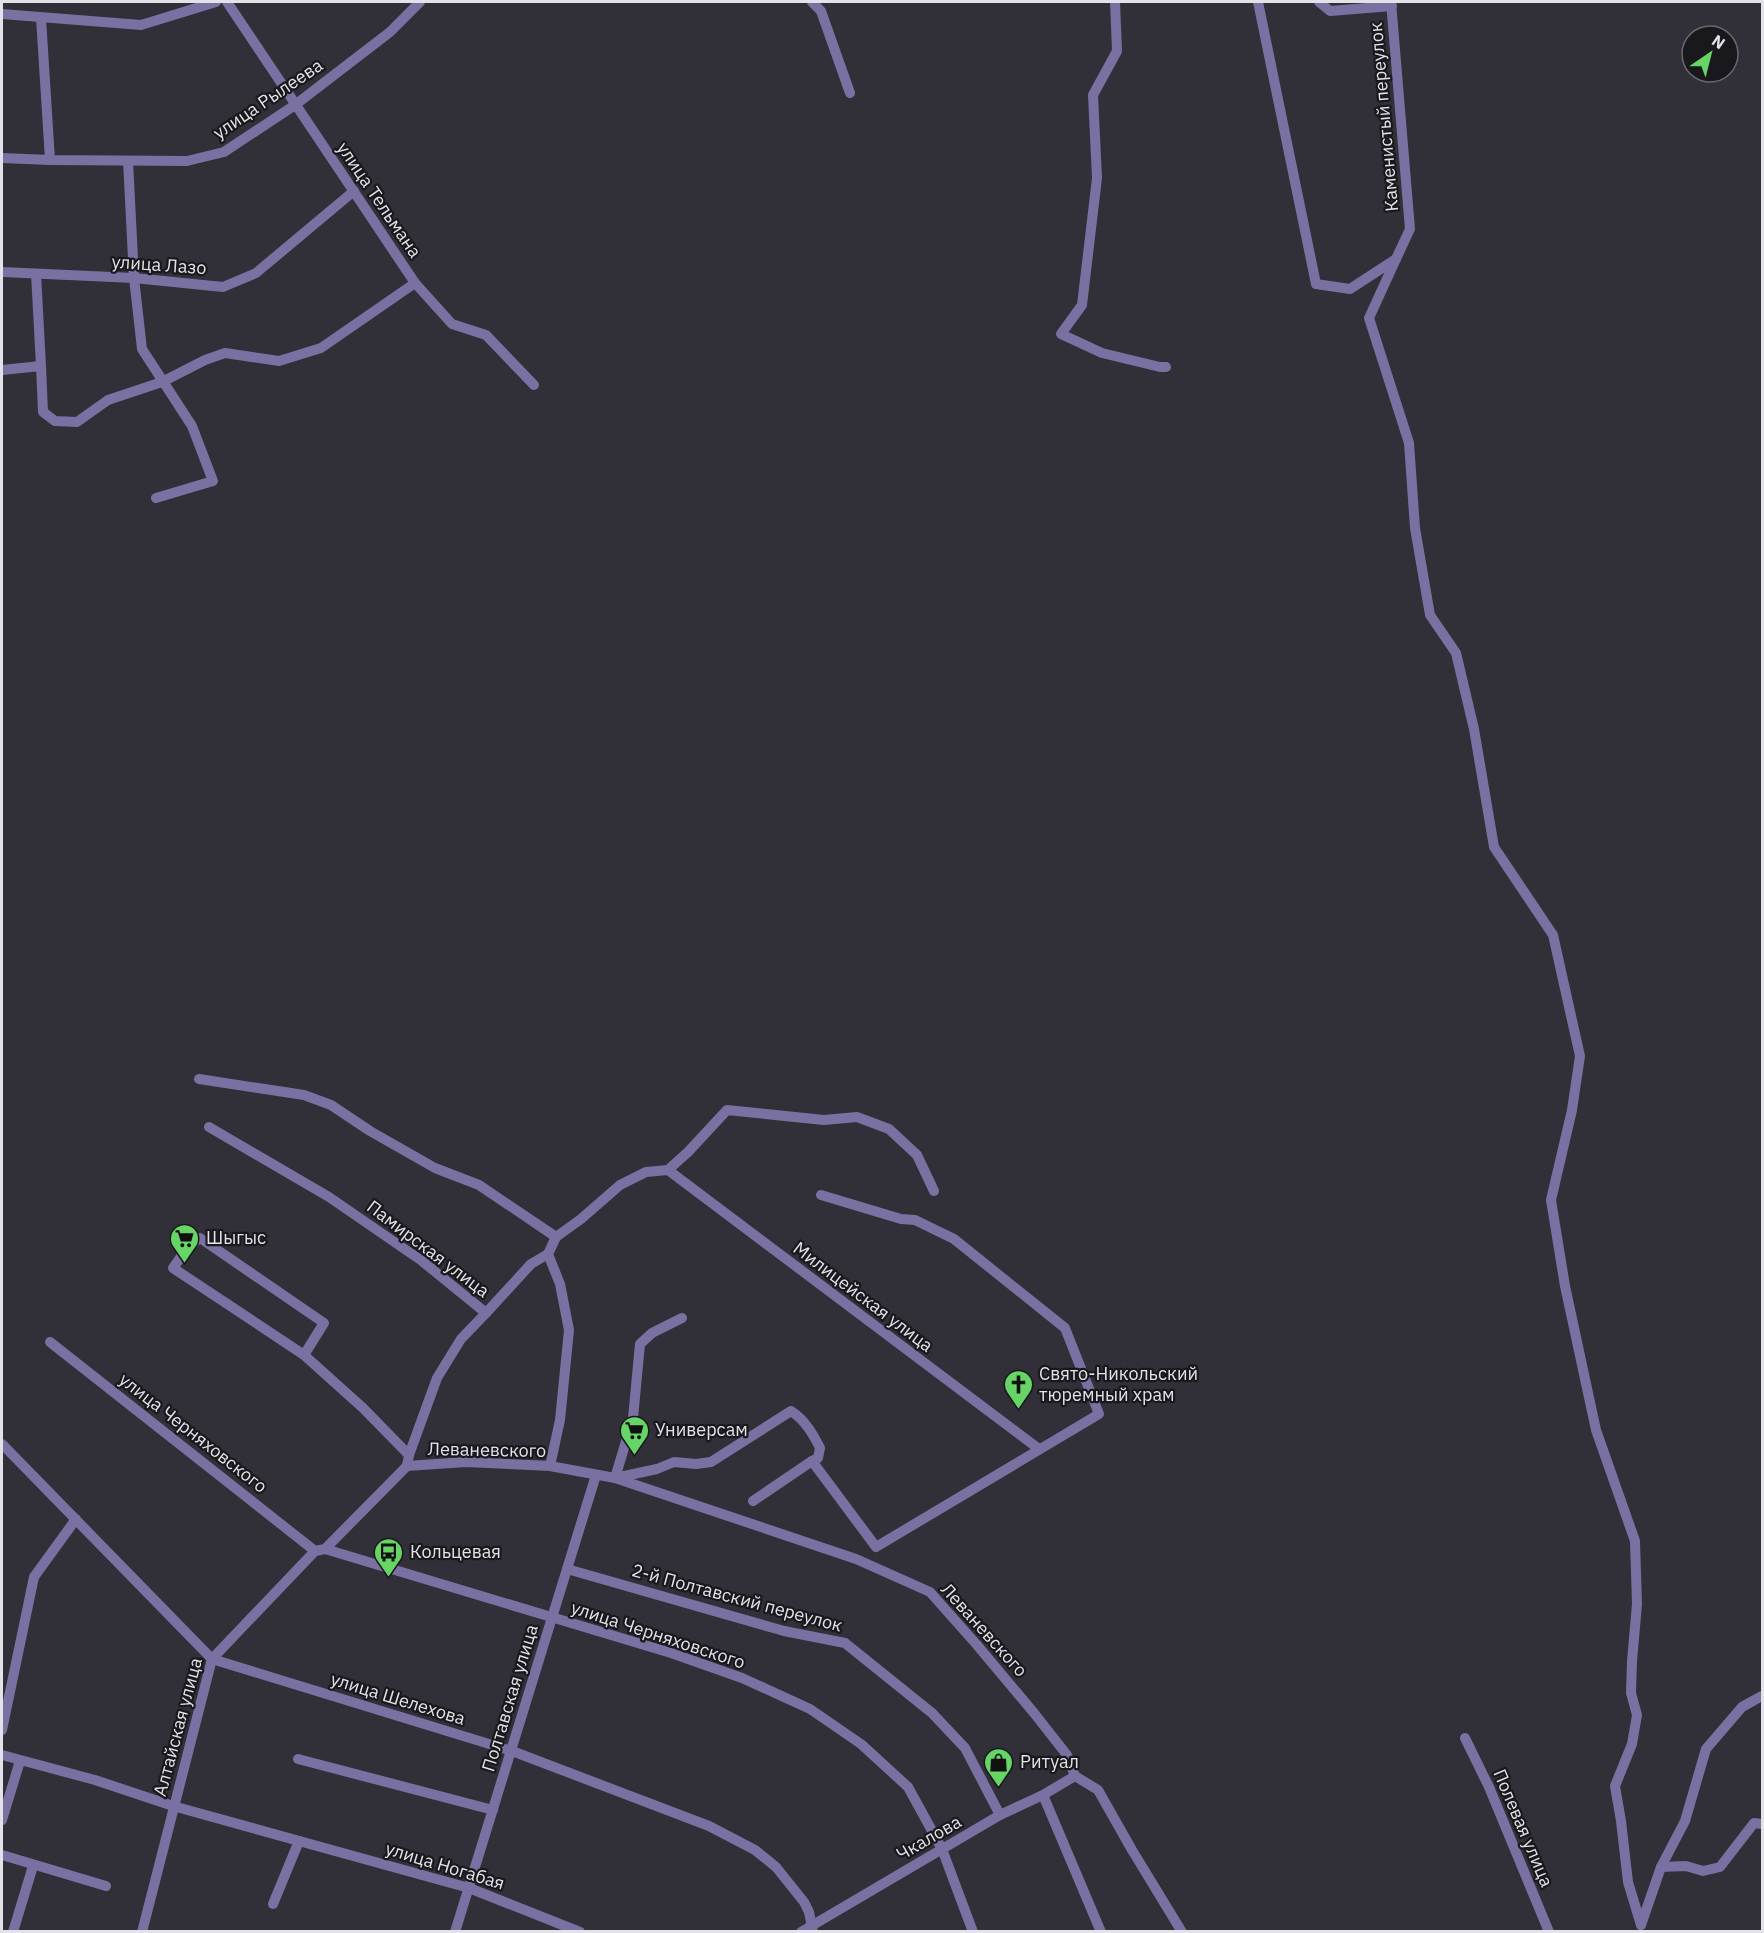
<svg xmlns="http://www.w3.org/2000/svg" width="1764" height="1933" font-family="'IBM Plex Sans',sans-serif">
<rect width="100%" height="100%" fill="#312f38"/>
<g fill="none" stroke-linecap="round" stroke-linejoin="round">
<g stroke="#7a70a2" stroke-width="10">
<polyline points="227,2 415,283 452,324 486,335 534,385"/>
<polyline points="812,2 821,11 850,93"/>
<polyline points="1115,2 1117,51 1093,95 1097,178 1082,305 1061,334 1102,353 1160,367 1166,367"/>
<polyline points="1258,2 1316,284 1350,289 1396,259 1410,229 1391,2"/>
<polyline points="1319,2 1330,11 1392,6"/>
<polyline points="2,14 141,25 216,2"/>
<polyline points="41,18 50,160"/>
<polyline points="2,158 50,160 187,161 224,152 295,105 390,32 420,2"/>
<polyline points="128,161 134,278 142,349 192,426 213,481 156,498"/>
<polyline points="1396,259 1369,318 1409,443 1415,528 1430,615 1456,653 1474,729 1494,847 1553,935 1580,1056 1572,1110 1551,1200 1565,1286 1596,1430 1635,1541 1637,1604 1632,1661 1631,1693 1637,1715 1632,1744 1615,1786 1621,1821 1628,1882 1641,1925"/>
<polyline points="2,272 134,278 223,287 256,273 354,191"/>
<polyline points="36,274 41,366"/>
<polyline points="2,370 41,366 43,412 55,421 77,422 108,400 162,382 205,360 225,353 279,361 321,348 415,283"/>
<polyline points="199,1079 304,1095 331,1105 370,1131 435,1168 479,1185 556,1237"/>
<polyline points="209,1127 329,1197 422,1261 486,1313 461,1339 437,1378 409,1455"/>
<polyline points="668,1170 1039,1449"/>
<polyline points="486,1313 531,1264 548,1254"/>
<path d="M682,1318L652,1333L640,1344L633,1418L615,1478L657,1469L674,1462L696,1464L711,1462L791,1411C805,1420 813,1434 820,1448L818,1458L812,1461"/>
<polyline points="50,1342 315,1551"/>
<polyline points="304,1355 324,1323 200,1238 188,1247 173,1268 304,1355 363,1408 409,1455 407,1466"/>
<polyline points="2,1444 212,1659 512,1751 709,1826 755,1850 776,1867 804,1902 809,1912 813,1932"/>
<polyline points="407,1466 466,1462 550,1466 615,1478 856,1559 930,1592 977,1645 1034,1713 1067,1755 1075,1776 1098,1790 1132,1850 1182,1932"/>
<polyline points="550,1466 560,1420 569,1330 560,1284 548,1254 556,1237 581,1219 620,1185 646,1172 668,1170 688,1152 727,1110 824,1120 857,1117 889,1129 917,1155 934,1191"/>
<polyline points="753,1501 812,1461 876,1547 1099,1414 1065,1328 954,1239 915,1220 901,1219 821,1195"/>
<polyline points="325,1549 671,1653 742,1678 810,1709 861,1744 908,1787 942,1849 973,1932"/>
<polyline points="567,1569 784,1631 845,1643 932,1713 965,1748 1000,1815"/>
<polyline points="2,1730 34,1577 76,1519"/>
<polyline points="1465,1738 1489,1787 1549,1932"/>
<polyline points="2,1755 95,1780 173,1806 469,1888 580,1932"/>
<polyline points="298,1759 493,1810"/>
<polyline points="1043,1795 1101,1932"/>
<polyline points="2,1820 20,1761"/>
<polyline points="2,1855 106,1886"/>
<polyline points="1661,1867 1686,1866 1703,1871 1720,1867 1754,1823 1762,1824"/>
<polyline points="273,1904 299,1841"/>
<polyline points="1641,1925 1661,1867 1685,1821 1706,1749 1742,1707 1762,1696"/>
<polyline points="13,1932 33,1866"/>
<polyline points="142,1932 212,1659 315,1551 325,1549 407,1466"/>
<polyline points="455,1932 596,1475"/>
<polyline points="801,1932 1000,1815 1043,1795 1075,1776"/>
</g>
</g>
<defs>
<symbol id="supermarket-pin" viewBox="-11 -11 22 30"><path d="M0 17L-7.5 6A9.5 9.5 0 1 1 7.5 6Z" fill="#67d466" stroke="#19181c"/><path d="M-6-5.5h2.5l.6 2H6L4.5 2H-2.5L-4.4-4H-6ZM-1.5 3.2a1.3 1.3 0 1 0 .1 0ZM3 3.2a1.3 1.3 0 1 0 .1 0Z" fill="#111"/></symbol>
<symbol id="church-pin" viewBox="-11 -11 22 30"><path d="M0 17L-7.5 6A9.5 9.5 0 1 1 7.5 6Z" fill="#67d466" stroke="#19181c"/><path d="M-1.2-6h2.4v3.5h3.3v2.4h-3.3V6h-2.4V-.1h-3.3v-2.4h3.3Z" fill="#111"/></symbol>
<symbol id="bus-pin" viewBox="-11 -11 22 30"><path d="M0 17L-7.5 6A9.5 9.5 0 1 1 7.5 6Z" fill="#67d466" stroke="#19181c"/><path d="M-5-6H5V4H4V6H2V4H-2V6H-4V4H-5ZM-3.5-4V0h7V-4ZM-3.5 1.2v1.5H-2V1.2ZM2 1.2v1.5H3.5V1.2Z" fill="#111"/></symbol>
<symbol id="shop-pin" viewBox="-11 -11 22 30"><path d="M0 17L-7.5 6A9.5 9.5 0 1 1 7.5 6Z" fill="#67d466" stroke="#19181c"/><path d="M-5-2.5h2.3a2.7 3.5 0 0 1 5.4 0H5L5.5 6h-11ZM-1.5-2.5h3a1.5 2.3 0 0 0-3 0Z" fill="#111"/></symbol>
</defs>
<g fill-rule="evenodd">
<use href="#supermarket-pin" x="168" y="1222" width="33" height="45"/>
<use href="#church-pin" x="1002" y="1368" width="33" height="45"/>
<use href="#supermarket-pin" x="618" y="1414" width="33" height="45"/>
<use href="#bus-pin" x="372" y="1536" width="33" height="45"/>
<use href="#shop-pin" x="982" y="1746" width="33" height="45"/>
</g>
<g text-anchor="middle" stroke-width="4.5" stroke-linejoin="round" paint-order="stroke">
<g font-size="18" fill="#e3e2e8" stroke="#19181c">
<text transform="translate(268 99) rotate(-34)" y="6">улица Рылеева</text>
<text transform="translate(1384 117) rotate(-95)" y="6">Каменистый переулок</text>
<text transform="translate(379 200) rotate(56)" y="6">улица Тельмана</text>
<text transform="translate(159 265) rotate(4)" y="6">улица Лазо</text>
<text transform="translate(428 1249) rotate(37)" y="6">Памирская улица</text>
<text transform="translate(863 1297) rotate(37)" y="6">Милицейская улица</text>
<text transform="translate(193 1433) rotate(38)" y="6">улица Черняховского</text>
<text transform="translate(487 1450) rotate(1)" y="6">Леваневского</text>
<text transform="translate(737 1598) rotate(15)" y="6">2-й Полтавский переулок</text>
<text transform="translate(984 1630) rotate(48)" y="6">Леваневского</text>
<text transform="translate(658 1635) rotate(18)" y="6">улица Черняховского</text>
<text transform="translate(510 1698) rotate(-73)" y="6">Полтавская улица</text>
<text transform="translate(398 1699) rotate(17)" y="6">улица Шелехова</text>
<text transform="translate(178 1727) rotate(-75)" y="6">Алтайская улица</text>
<text transform="translate(1523 1828) rotate(67)" y="6">Полевая улица</text>
<text transform="translate(929 1838) rotate(-30)" y="6">Чкалова</text>
<text transform="translate(445 1866) rotate(17)" y="6">улица Ногабая</text>
</g>
<g font-size="18" fill="#e3e2e8" stroke="#19181c" text-anchor="start">
<text x="206" y="1244">Шыгыс</text>
<text x="1039" y="1380">Свято-Никольский<tspan x="1039" dy="21">тюремный храм</tspan></text>
<text x="655" y="1436">Универсам</text>
<text x="410" y="1558">Кольцевая</text>
<text x="1020" y="1768">Ритуал</text>
</g>
</g>
<rect width="1764" height="1933" fill="none" stroke="#e3e2e8" stroke-width="6"/>
<g transform="translate(1710 54) rotate(35)"><circle r="28" fill="#19181c" stroke="#6a696e" stroke-width="1.5"/>
<path d="M0-4.5L10 22L0 15L-10 22Z" fill="#67d466"/>
<text y="-9" font-size="16" font-weight="bold" text-anchor="middle" fill="#e3e2e8">N</text>
</g>
</svg>
